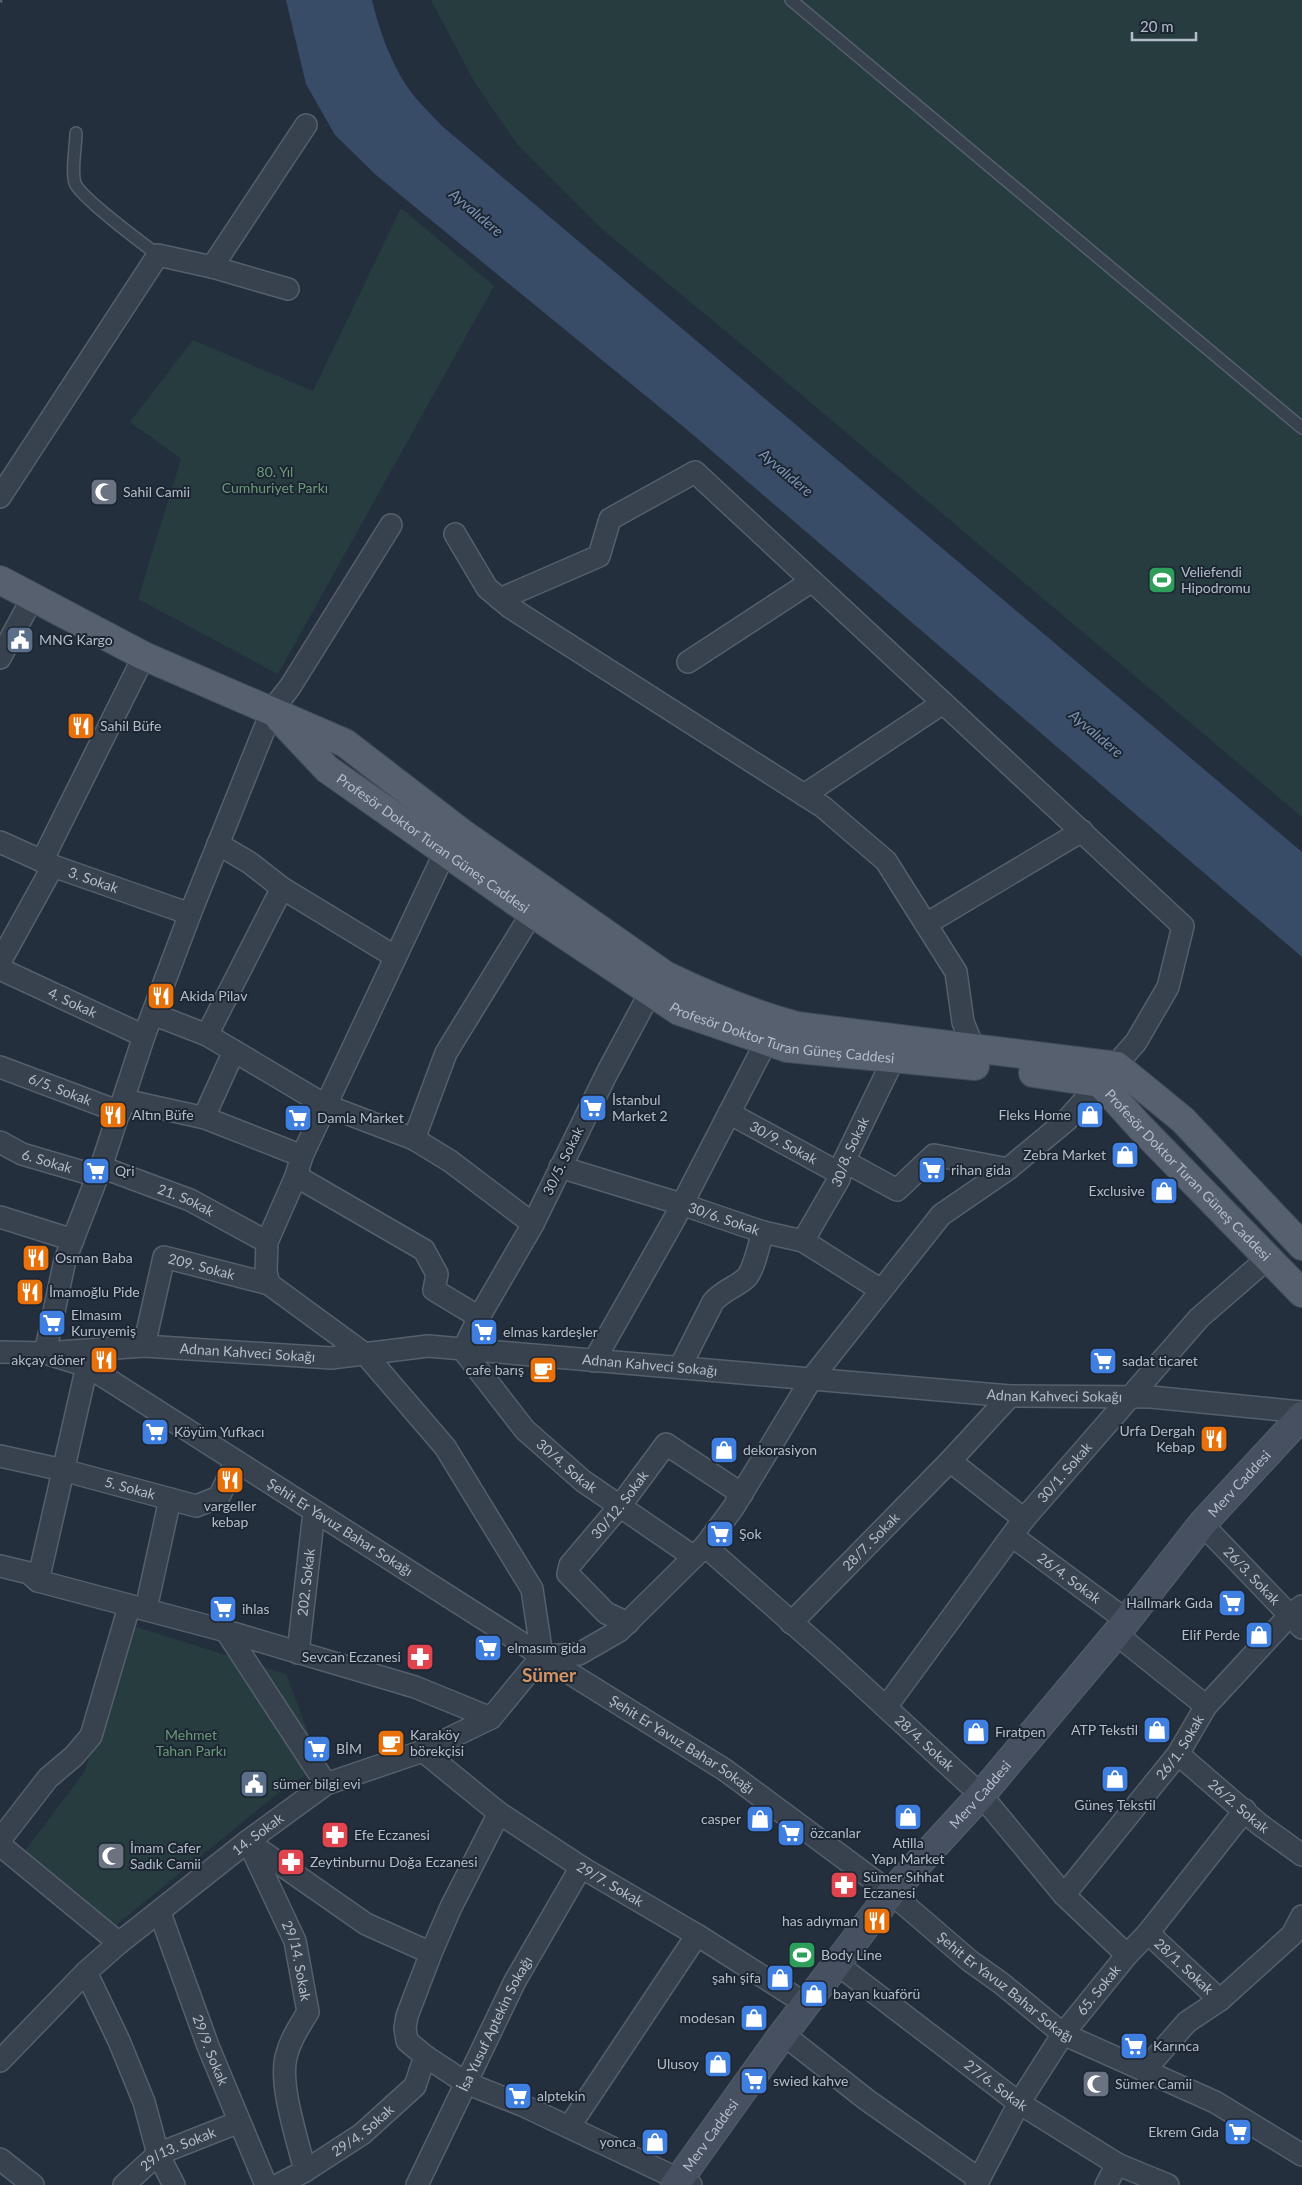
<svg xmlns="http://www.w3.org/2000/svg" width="1302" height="2185" font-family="Lato,sans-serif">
<rect width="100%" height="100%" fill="#242f3e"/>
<g fill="#263c3f">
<polygon points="431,0 1302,0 1302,817 740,343 603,230 517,144 475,83"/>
<polygon points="401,208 494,286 278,674 138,599 181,459 130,422 193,340 313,391"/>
<polygon points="127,1624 286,1674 321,1766 287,1786 110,1930 22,1855 85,1771"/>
</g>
<path fill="#394c67" d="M286,0H372C379,30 390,60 406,85C416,100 430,113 442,126L1302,852V957L685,428L376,175L335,135L306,84Z"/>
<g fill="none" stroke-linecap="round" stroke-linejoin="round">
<defs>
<g id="lane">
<polyline points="791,0 1302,428"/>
<path d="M76,133C76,146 71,171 75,183C80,197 142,243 158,255"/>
</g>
<g id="street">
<polyline points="212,267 288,289"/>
<polyline points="0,497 158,255 212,267 306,125"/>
<polyline points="455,534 487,588 511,608 823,807 886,861 956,972 963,1022 973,1047"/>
<polyline points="500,599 599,556 610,519 695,472 1183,926 1168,987 1136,1042 1067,1120 1008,1169 941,1215 812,1378 733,1508 705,1546 619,1631 579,1654 542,1656"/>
<polyline points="0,658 33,597"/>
<polyline points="688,662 812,581"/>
<polyline points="804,795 943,703"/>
<path id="s1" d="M0,842L53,866L190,914"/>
<polyline points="218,844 250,863 282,888 394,956"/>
<polyline points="445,852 302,1156 296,1176 267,1242 266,1272 269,1284 366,1355 445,1447 532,1589 542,1656"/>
<polyline points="42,861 144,656"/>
<polyline points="282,888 207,1035 325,1105 414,1139 450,1161 533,1224"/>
<polyline points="926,924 1082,831"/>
<polyline points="0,962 53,866"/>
<path id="s2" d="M0,969L144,1036"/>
<path id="s3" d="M660,980L651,991L607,1073L533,1224L479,1317L463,1350L525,1430L583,1481L694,1557"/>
<polyline points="153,1014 207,1035"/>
<path id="s4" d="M0,1067L120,1112"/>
<polyline points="124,1100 205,1118 302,1156"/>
<path id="s5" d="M729,1113L839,1173"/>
<polyline points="204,1117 234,1051"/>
<polyline points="414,1139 446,1053 532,913 541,900"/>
<path id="s6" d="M0,1142L22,1154L97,1176"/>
<polyline points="844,1161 897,1190 934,1155 1008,1169"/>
<path id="s7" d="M101,1167L190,1200L267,1242"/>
<path id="s8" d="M560,1167L681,1204L763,1232L803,1241L881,1290"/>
<polyline points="296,1176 424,1250 437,1274 434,1290 479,1317"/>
<polyline points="0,1217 73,1240"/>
<path id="s9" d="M803,1241L839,1179L844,1161L893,1060"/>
<path id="s10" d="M144,1346L164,1257L269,1284"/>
<path id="s11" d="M0,1352L45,1353L144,1346L331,1358L428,1346L1010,1396L1151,1397L1302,1412"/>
<path id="s12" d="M45,1353L87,1366L542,1656L725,1770L891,1893L970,1961L1001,1983L1063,2034L1215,2102L1302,2155"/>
<polyline points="45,1353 65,1260 101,1167 144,1036 190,914 272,710 290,687 391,525"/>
<polyline points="594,1361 675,1218 766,1042"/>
<path d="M680,1367L713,1302C722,1291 736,1287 746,1278C754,1270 759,1244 763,1232"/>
<polyline points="1010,1396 950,1461 1024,1519"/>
<path id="s13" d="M0,1456L63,1470L196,1506L219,1497L236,1461"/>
<path id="s14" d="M1202,1524L1302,1628"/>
<path id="s15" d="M1012,1536L1126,1620"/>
<path id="s16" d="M705,1546L829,1655L981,1795L1064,1895L1127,1955"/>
<polyline points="0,1566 29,1573 38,1581 226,1631 415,1687 491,1718"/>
<polyline points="38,1581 87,1366"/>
<polyline points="146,1609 170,1499"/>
<path id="s17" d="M628,1623L606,1613L568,1574L570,1565L620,1506L666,1444L742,1494"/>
<path id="s18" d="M791,1623L950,1461"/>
<polyline points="226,1631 326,1784"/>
<polyline points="1116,1634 1206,1706"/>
<path id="s19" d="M298,1653L314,1512"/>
<path id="s20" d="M886,1707L1024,1519L1199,1318L1268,1258"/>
<path id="s21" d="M423,1751L499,1813L581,1867L697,1935L806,2004"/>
<path id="s22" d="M1178,1754L1259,1824L1302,1855"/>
<polyline points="499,1813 451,1907 431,1953 407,2016 405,2028 407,2041 425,2056 466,2083 522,2105 691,2185"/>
<polyline points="0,1840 48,1778 74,1756 91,1736 129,1607"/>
<path id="s23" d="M248,1841L295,1941L308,2012C299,2027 290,2040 286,2057C279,2086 298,2141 305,2171"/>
<polyline points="250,1843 366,1924 431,1953"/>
<polyline points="0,1845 119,1943"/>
<path id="s24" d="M1064,1895L1178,1754L1206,1706L1290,1615L1302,1606"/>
<path id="s25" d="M160,1913L208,2046L266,2185"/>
<path id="s26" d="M1148,1933L1220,2000"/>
<path id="s27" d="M837,1964L1019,2103L1117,2164L1168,2185"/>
<polyline points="86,1972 119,2041 144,2102 158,2154 174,2185"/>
<polyline points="783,2034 867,2100 979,2179"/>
<path id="s28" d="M0,2061L86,1972L119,1943L248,1841L326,1784L423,1751L491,1718L542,1656"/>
<polyline points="1144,2071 1187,2022 1220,2000 1292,1935 1302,1916"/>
<polyline points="569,2127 697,1935"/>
<polyline points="0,2159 33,2185"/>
<path id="s29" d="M124,2185L158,2154L239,2122"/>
<path id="s30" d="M278,2185L305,2171L362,2134L415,2086L425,2056"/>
<path id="s31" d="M417,2185L515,1981L581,1867"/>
<path id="s32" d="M976,2185L1019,2103L1063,2034L1127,1955L1148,1933L1245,1810"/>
<polyline points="1106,2185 1117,2164"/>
</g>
<g id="secondary">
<path id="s33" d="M675,2185L783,2034L891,1893L981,1795L1116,1634L1202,1524L1302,1416"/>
</g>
<g id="primary">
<path d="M0,580L144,656L345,743L462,833L665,975C708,996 750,1013 797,1026L1117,1066L1183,1120L1302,1246"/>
<path id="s34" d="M280,719L327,769L532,913L679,1011L787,1048L975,1066"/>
<path id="s35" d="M1033,1073L1100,1083L1141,1128L1302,1293"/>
</g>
</defs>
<use href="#lane" stroke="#565f6c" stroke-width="14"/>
<use href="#street" stroke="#565f6c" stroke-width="24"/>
<use href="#secondary" stroke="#565f6c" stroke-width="30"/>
<use href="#primary" stroke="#414a57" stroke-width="30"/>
<use href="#lane" stroke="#38414e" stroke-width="11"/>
<use href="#street" stroke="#38414e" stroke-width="21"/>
<use href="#secondary" stroke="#465061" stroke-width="28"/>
<use href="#primary" stroke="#56606e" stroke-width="28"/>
<polyline stroke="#5a6575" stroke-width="4" stroke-dasharray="5 5" stroke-linecap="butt" points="0,2 1,0"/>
</g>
<defs>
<symbol id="mosque-square" viewBox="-11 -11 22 22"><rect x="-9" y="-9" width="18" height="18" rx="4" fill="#6b7280" stroke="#1d2633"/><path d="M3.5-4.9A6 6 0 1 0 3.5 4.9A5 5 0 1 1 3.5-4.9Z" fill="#fff"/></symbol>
<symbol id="stadium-square" viewBox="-11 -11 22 22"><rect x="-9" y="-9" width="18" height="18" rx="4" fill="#2e9e5b" stroke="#1d2633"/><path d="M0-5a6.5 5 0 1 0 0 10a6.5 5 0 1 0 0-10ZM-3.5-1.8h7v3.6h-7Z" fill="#fff"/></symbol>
<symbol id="civic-square" viewBox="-11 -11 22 22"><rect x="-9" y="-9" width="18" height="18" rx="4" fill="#5c6f8a" stroke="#1d2633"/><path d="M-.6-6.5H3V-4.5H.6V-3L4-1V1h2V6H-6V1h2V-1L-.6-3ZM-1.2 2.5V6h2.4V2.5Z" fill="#fff"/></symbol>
<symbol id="restaurant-square" viewBox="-11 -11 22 22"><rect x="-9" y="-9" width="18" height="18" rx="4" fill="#e8710a" stroke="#1d2633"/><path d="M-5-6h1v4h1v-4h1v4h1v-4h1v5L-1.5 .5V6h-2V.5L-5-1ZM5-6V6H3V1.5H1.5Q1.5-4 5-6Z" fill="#fff"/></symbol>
<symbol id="supermarket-square" viewBox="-11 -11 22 22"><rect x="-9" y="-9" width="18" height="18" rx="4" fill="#3f7fe0" stroke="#1d2633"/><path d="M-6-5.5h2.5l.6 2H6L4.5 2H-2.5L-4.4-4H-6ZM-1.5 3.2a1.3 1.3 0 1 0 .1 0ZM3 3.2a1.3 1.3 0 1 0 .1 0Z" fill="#fff"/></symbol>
<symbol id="shop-square" viewBox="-11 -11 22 22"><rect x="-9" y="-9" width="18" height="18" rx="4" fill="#3f7fe0" stroke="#1d2633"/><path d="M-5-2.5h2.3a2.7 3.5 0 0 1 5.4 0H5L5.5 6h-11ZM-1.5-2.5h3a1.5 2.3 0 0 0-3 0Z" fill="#fff"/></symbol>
<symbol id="cafe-square" viewBox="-11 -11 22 22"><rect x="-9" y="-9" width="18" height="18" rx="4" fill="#e8710a" stroke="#1d2633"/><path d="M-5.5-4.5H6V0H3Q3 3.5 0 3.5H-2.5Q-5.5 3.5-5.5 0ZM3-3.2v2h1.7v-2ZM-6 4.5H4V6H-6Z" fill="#fff"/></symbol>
<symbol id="pharmacy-square" viewBox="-11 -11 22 22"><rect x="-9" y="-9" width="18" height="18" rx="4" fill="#e0444e" stroke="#1d2633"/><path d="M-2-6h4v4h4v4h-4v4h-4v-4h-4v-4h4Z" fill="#fff"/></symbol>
</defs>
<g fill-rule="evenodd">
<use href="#mosque-square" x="88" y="476" width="32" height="32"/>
<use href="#stadium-square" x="1146" y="564" width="32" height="32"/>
<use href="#civic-square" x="4" y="624" width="32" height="32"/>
<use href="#restaurant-square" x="65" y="710" width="32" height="32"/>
<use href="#restaurant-square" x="145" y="980" width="32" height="32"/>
<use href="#supermarket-square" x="577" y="1092" width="32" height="32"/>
<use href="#restaurant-square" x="97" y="1099" width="32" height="32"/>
<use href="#shop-square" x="1074" y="1099" width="32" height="32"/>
<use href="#supermarket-square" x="282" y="1102" width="32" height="32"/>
<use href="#shop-square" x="1109" y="1139" width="32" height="32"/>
<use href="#supermarket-square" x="916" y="1154" width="32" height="32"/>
<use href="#supermarket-square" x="80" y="1155" width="32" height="32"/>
<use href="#shop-square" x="1148" y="1175" width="32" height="32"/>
<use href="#restaurant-square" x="20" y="1242" width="32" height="32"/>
<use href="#restaurant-square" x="14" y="1276" width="32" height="32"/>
<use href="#supermarket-square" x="36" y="1307" width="32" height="32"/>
<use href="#supermarket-square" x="468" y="1316" width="32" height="32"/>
<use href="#restaurant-square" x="88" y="1344" width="32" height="32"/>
<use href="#supermarket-square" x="1087" y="1345" width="32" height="32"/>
<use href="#cafe-square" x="527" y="1354" width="32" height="32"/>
<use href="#supermarket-square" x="139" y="1416" width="32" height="32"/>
<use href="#restaurant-square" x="1198" y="1423" width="32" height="32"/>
<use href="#shop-square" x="708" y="1434" width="32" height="32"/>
<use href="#restaurant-square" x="214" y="1464" width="32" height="32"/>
<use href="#supermarket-square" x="704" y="1518" width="32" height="32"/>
<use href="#supermarket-square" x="1216" y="1587" width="32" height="32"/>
<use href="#supermarket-square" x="207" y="1593" width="32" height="32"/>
<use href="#shop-square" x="1243" y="1619" width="32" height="32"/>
<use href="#supermarket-square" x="472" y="1632" width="32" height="32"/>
<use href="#pharmacy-square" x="404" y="1641" width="32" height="32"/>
<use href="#shop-square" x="1141" y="1714" width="32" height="32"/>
<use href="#shop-square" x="960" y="1716" width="32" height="32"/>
<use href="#cafe-square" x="375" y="1727" width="32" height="32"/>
<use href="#supermarket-square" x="301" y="1733" width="32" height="32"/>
<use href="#shop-square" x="1099" y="1763" width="32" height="32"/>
<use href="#civic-square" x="238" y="1768" width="32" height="32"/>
<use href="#shop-square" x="892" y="1801" width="32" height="32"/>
<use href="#shop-square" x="744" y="1803" width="32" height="32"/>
<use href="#supermarket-square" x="775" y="1817" width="32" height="32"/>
<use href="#pharmacy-square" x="319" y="1819" width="32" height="32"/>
<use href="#mosque-square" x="95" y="1840" width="32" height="32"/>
<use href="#pharmacy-square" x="275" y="1846" width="32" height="32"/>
<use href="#pharmacy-square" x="828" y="1869" width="32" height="32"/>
<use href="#restaurant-square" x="861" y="1905" width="32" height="32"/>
<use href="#stadium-square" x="786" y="1939" width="32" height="32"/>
<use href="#shop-square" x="764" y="1962" width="32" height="32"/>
<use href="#shop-square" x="798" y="1978" width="32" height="32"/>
<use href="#shop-square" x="738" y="2002" width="32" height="32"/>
<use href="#supermarket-square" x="1118" y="2030" width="32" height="32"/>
<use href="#shop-square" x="702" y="2048" width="32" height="32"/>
<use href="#supermarket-square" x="738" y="2065" width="32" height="32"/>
<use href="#mosque-square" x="1080" y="2068" width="32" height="32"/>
<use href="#supermarket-square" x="502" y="2080" width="32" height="32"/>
<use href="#supermarket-square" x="1222" y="2116" width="32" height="32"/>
<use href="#shop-square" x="639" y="2126" width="32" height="32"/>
</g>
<g text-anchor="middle" stroke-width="4" stroke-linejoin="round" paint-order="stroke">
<g font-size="14" fill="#6b9a76" stroke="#1d2633">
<text x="275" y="477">80. Yıl<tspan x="275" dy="16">Cumhuriyet Parkı</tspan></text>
<text x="191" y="1740">Mehmet<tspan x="191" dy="16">Tahan Parkı</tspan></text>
</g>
<g font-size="14" fill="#b4bcc9" stroke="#1d2633" text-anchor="start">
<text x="123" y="497">Sahil Camii</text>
<text x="1181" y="577">Veliefendi<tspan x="1181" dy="16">Hipodromu</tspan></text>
<text x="39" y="645">MNG Kargo</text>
<text x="100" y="731">Sahil Büfe</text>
<text x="180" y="1001">Akida Pilav</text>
<text x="612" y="1105">İstanbul<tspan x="612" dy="16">Market 2</tspan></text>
<text x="132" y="1120">Altın Büfe</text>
<text x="1071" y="1120" text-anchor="end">Fleks Home</text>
<text x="317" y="1123">Damla Market</text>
<text x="1106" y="1160" text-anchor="end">Zebra Market</text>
<text x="951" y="1175">rihan gida</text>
<text x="115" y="1176">Qri</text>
<text x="1145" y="1196" text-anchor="end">Exclusive</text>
<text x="55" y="1263">Osman Baba</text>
<text x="49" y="1297">İmamoğlu Pide</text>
<text x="71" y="1320">Elmasım<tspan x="71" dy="16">Kuruyemiş</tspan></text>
<text x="503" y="1337">elmas kardeşler</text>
<text x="85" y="1365" text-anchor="end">akçay döner</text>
<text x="1122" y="1366">sadat ticaret</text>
<text x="524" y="1375" text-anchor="end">cafe barış</text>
<text x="1195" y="1436" text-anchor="end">Urfa Dergah<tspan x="1195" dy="16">Kebap</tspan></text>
<text x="174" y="1437">Köyüm Yufkacı</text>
<text x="743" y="1455">dekorasiyon</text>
<text x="230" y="1511" text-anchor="middle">vargeller<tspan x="230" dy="16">kebap</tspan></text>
<text x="739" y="1539">Şok</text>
<text x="1213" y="1608" text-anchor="end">Hallmark Gıda</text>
<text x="242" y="1614">ihlas</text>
<text x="1240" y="1640" text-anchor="end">Elif Perde</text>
<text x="507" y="1653">elmasım gida</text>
<text x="401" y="1662" text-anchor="end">Sevcan Eczanesi</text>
<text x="1138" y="1735" text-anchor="end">ATP Tekstil</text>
<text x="995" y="1737">Fıratpen</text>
<text x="410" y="1740">Karaköy<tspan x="410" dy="16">börekçisi</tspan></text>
<text x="336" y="1754">BİM</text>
<text x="273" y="1789">sümer bilgi evi</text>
<text x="1115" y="1810" text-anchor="middle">Güneş Tekstil</text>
<text x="741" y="1824" text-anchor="end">casper</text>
<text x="810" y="1838">özcanlar</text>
<text x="354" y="1840">Efe Eczanesi</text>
<text x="908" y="1848" text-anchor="middle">Atilla<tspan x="908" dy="16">Yapı Market</tspan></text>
<text x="130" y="1853">İmam Cafer<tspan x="130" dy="16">Sadık Camii</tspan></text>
<text x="310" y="1867">Zeytinburnu Doğa Eczanesi</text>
<text x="863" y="1882">Sümer Sıhhat<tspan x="863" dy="16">Eczanesi</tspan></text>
<text x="858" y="1926" text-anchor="end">has adıyman</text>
<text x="821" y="1960">Body Line</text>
<text x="761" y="1983" text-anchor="end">şahı şifa</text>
<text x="833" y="1999">bayan kuaförü</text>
<text x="735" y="2023" text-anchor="end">modesan</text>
<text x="1153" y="2051">Karınca</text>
<text x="699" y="2069" text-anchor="end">Ulusoy</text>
<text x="773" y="2086">swied kahve</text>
<text x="1115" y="2089">Sümer Camii</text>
<text x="537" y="2101">alptekin</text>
<text x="1219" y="2137" text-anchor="end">Ekrem Gıda</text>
<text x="636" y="2147" text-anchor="end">yonca</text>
</g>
<g font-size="14" fill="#b4bcc9" stroke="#1d2633">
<text dy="5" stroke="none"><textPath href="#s34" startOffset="198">Profesör Doktor Turan Güneş Caddesi</textPath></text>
<text dy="5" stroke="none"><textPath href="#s1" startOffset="101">3. Sokak</textPath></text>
<text dy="5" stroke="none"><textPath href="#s2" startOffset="80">4. Sokak</textPath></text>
<text dy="5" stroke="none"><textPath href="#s34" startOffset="602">Profesör Doktor Turan Güneş Caddesi</textPath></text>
<text dy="5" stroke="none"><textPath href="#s4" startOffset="64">6/5. Sokak</textPath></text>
<text dy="5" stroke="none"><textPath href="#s5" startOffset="62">30/9. Sokak</textPath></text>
<text dy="5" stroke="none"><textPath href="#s9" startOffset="101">30/8. Sokak</textPath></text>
<text dy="5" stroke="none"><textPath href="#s6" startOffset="51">6. Sokak</textPath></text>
<text transform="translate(563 1161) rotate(-64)" y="5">30/5. Sokak</text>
<text dy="5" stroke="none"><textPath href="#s35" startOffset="195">Profesör Doktor Turan Güneş Caddesi</textPath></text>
<text dy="5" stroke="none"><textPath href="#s7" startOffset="91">21. Sokak</textPath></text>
<text dy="5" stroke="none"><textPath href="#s8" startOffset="172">30/6. Sokak</textPath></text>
<text dy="5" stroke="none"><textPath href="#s10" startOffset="130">209. Sokak</textPath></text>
<text dy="5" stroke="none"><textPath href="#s11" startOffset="248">Adnan Kahveci Sokağı</textPath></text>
<text dy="5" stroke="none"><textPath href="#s11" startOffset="652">Adnan Kahveci Sokağı</textPath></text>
<text dy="5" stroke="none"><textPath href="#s11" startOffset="1058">Adnan Kahveci Sokağı</textPath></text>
<text dy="5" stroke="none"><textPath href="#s3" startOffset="576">30/4. Sokak</textPath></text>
<text dy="5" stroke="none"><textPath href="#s20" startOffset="295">30/1. Sokak</textPath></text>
<text dy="5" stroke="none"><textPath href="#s33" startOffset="901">Merv Caddesi</textPath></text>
<text dy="5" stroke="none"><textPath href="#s13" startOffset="134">5. Sokak</textPath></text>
<text dy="5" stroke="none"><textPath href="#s17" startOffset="166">30/12. Sokak</textPath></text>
<text dy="5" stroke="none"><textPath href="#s12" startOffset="344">Şehit Er Yavuz Bahar Sokağı</textPath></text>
<text dy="5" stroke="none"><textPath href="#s18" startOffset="114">28/7. Sokak</textPath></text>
<text dy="5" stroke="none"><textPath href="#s14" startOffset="72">26/3. Sokak</textPath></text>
<text dy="5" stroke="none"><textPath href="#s15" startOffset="71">26/4. Sokak</textPath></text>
<text dy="5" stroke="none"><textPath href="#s19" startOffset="71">202. Sokak</textPath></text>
<text dy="5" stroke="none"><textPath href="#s16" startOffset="295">28/4. Sokak</textPath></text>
<text dy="5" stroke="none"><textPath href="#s12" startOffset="749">Şehit Er Yavuz Bahar Sokağı</textPath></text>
<text dy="5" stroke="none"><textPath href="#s24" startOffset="188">26/1. Sokak</textPath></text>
<text dy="5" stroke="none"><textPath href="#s33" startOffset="496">Merv Caddesi</textPath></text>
<text dy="5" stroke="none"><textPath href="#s22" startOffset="80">26/2. Sokak</textPath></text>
<text dy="5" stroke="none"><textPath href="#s28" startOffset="344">14. Sokak</textPath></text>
<text dy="5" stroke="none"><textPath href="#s21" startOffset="230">29/7. Sokak</textPath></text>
<text dy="5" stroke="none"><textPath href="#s23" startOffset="130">29/14. Sokak</textPath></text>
<text dy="5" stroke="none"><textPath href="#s26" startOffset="49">28/1. Sokak</textPath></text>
<text dy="5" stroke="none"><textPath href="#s12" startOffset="1154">Şehit Er Yavuz Bahar Sokağı</textPath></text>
<text dy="5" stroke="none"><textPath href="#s32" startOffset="231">65. Sokak</textPath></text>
<text dy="5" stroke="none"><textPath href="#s31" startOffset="179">İsa Yusuf Aptekin Sokağı</textPath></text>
<text dy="5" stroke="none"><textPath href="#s25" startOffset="146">29/9. Sokak</textPath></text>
<text dy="5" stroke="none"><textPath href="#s27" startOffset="200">27/6. Sokak</textPath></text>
<text dy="5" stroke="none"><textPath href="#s30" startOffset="101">29/4. Sokak</textPath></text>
<text dy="5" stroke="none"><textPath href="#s33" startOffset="61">Merv Caddesi</textPath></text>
<text dy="5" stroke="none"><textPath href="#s29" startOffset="66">29/13. Sokak</textPath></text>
</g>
<g font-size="15" font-style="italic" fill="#7c92b1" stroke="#1d2633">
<text transform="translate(476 213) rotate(40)" y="5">Ayvalıdere</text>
<text transform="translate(786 473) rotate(40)" y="5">Ayvalıdere</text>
<text transform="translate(1096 734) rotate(40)" y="5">Ayvalıdere</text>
</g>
<g font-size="19" font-weight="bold" fill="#d59563" stroke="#1d2633">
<text x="549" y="1682">Sümer</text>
</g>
</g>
<path d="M1132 32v8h64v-8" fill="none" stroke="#b4bcc9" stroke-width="2.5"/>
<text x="1140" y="32" font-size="15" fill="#b4bcc9" stroke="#1d2633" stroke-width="4" paint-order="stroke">20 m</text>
</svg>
